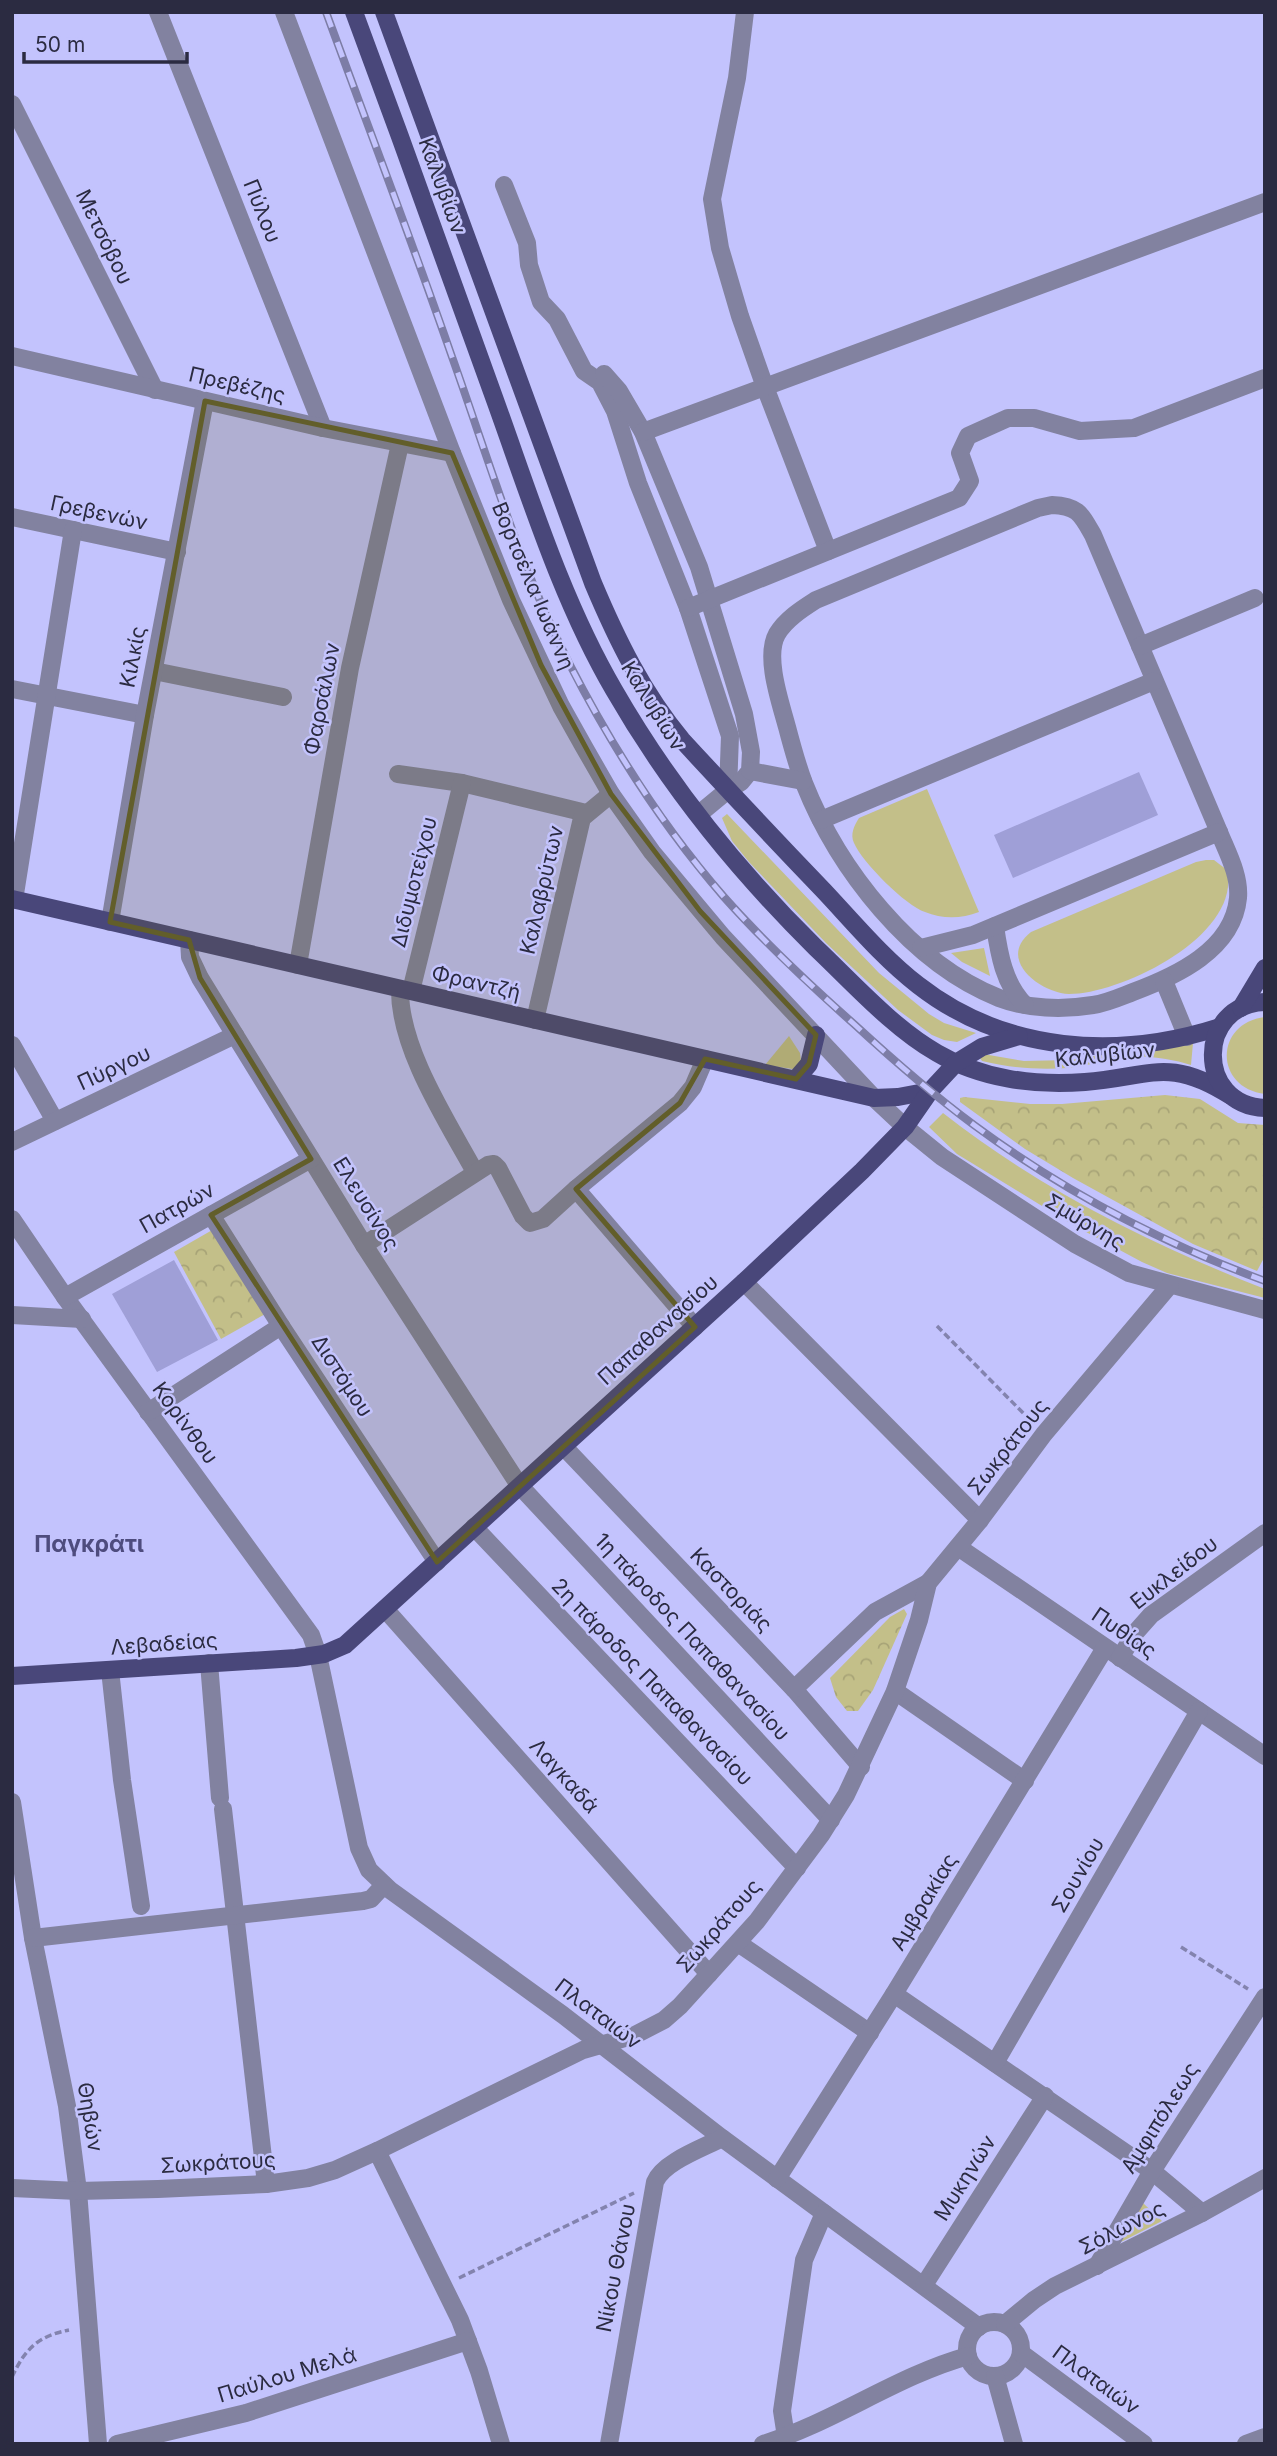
<svg xmlns="http://www.w3.org/2000/svg" width="1277" height="2456" font-family="Inter,sans-serif">
<defs>
<pattern id="forest-crowns" width="20" height="18" patternUnits="userSpaceOnUse" patternTransform="scale(1.75)"><rect width="20" height="18" fill="#c3bf89"/><path d="M2 6a3 3 0 1 1 6 0M12 15a3 3 0 1 1 6 0" fill="none" stroke="#a8a477"/></pattern>
</defs>
<rect width="100%" height="100%" fill="#c3c3fd"/>
<g fill="#c3bf89">
<path d="M927,789L979,912C961,919 942,919 925,912C906,906 862,862 854,843C850,834 854,826 859,818Z"/>
<polygon points="727,814 879,973 929,1014 944,1023 976,1033 957,1042 944,1040 932,1035 898,1010 826,943 749,862 732,841 722,818"/>
<path d="M1206,860H1214L1227,870C1242,935 1122,994 1069,994C1040,993 996,959 1031,932L1196,862Z"/>
<polygon points="984,948 990,976 962,962 951,953"/>
<path d="M1265,1017V1094C1214,1088 1214,1023 1265,1017Z"/>
<polygon points="789,1036 800,1053 801,1061 793,1069 765,1065"/>
<path d="M1193,1043L1191,1065C1172,1059 1148,1055 1127,1057C1107,1059 1088,1066 1068,1068C1039,1070 1011,1068 982,1061L980,1058L983,1054L1024,1061L1071,1060L1127,1050Z"/>
<path d="M943,1113C1040,1189 1150,1244 1265,1289V1298L1167,1273L1142,1262L1073,1225L957,1154L929,1127Z"/>
<polygon points="1143,2203 1162,2221 1121,2242"/>
</g>
<g fill="url(#forest-crowns)">
<polygon points="1165,1095 1200,1099 1238,1123 1265,1125 1265,1256 1257,1271 1193,1244 1073,1178 1025,1149 960,1102 960,1098 964,1097 1030,1104 1062,1104"/>
<polygon points="214,1229 267,1313 221,1339 174,1252"/>
<polygon points="904,1609 907,1614 873,1690 858,1711 847,1711 836,1697 830,1678 890,1617"/>
</g>
<g fill="#9f9fd7">
<polygon points="1139,772 1158,815 1013,878 994,835"/>
<polygon points="174,1260 218,1340 157,1372 112,1294"/>
</g>
<g fill="none" stroke-linecap="round" stroke-linejoin="round">
<g stroke="#8383ae" stroke-width="3.5" stroke-dasharray="7 3.5" stroke-linecap="butt">
<polyline points="937,1326 1032,1422"/>
<polyline points="1181,1947 1248,1989"/>
<polyline points="459,2278 634,2193"/>
<path d="M12,2377C25,2349 38,2336 69,2330"/>
</g>
<g stroke="#8282a0" stroke-width="18">
<polyline points="158,12 323,428"/>
<polyline points="284,12 452,453 511,600 561,706 584,747 611,794 652,852 723,937 874,1098 905,1127 942,1157 1075,1244 1129,1273 1265,1310"/>
<polyline points="745,12 737,78 712,199 720,248 740,316 765,387 828,551"/>
<polyline points="12,104 155,390"/>
<polyline points="504,185 527,243 529,265 541,302 557,319 584,371 600,382 615,411 638,483 688,608 730,736 728,790"/>
<polyline points="12,356 323,428 452,453"/>
<polyline points="604,374 619,391 643,432 699,567 744,714 751,752 750,771 741,782 728,790 699,814"/>
<polyline points="643,432 1265,202"/>
<path d="M1052,505C1078,506 1081,514 1093,535L1219,832C1227,852 1240,875 1238,898C1233,950 1176,976 1133,992C1120,997 1107,1003 1093,1005C1063,1010 1028,1009 999,998C911,963 838,869 804,783C797,765 792,746 787,727C781,704 764,657 777,634C786,619 802,609 816,600L1038,508Z"/>
<polyline points="12,517 177,552"/>
<polyline points="688,608 959,498 970,481 960,453 968,436 1008,418 1034,418 1080,431 1134,428 1265,378"/>
<polyline points="1140,646 1255,598"/>
<polyline points="154,671 283,697"/>
<polyline points="12,689 145,715"/>
<polyline points="750,771 803,781"/>
<polyline points="398,774 462,783 586,813"/>
<polyline points="821,820 1154,681"/>
<polyline points="14,900 73,530"/>
<polyline points="110,922 145,715 205,401"/>
<path d="M995,926C999,954 1004,984 1025,1005"/>
<polyline points="189,940 190,957 200,978 364,1245 519,1485 831,1820"/>
<polyline points="921,948 973,935 1219,832"/>
<polyline points="298,965 350,668 400,444"/>
<polyline points="1164,981 1187,1037"/>
<path d="M400,989C399,1048 447,1121 475,1172"/>
<polyline points="411,991 462,783"/>
<polyline points="535,1020 582,818 611,794"/>
<polyline points="12,1045 55,1121"/>
<polyline points="12,1142 235,1035"/>
<polyline points="211,1215 281,1326 437,1562"/>
<polyline points="12,1219 65,1297 311,1635 318,1655 359,1848 369,1870 390,1890 563,2015 722,2138 979,2327"/>
<polyline points="364,1245 488,1165 494,1164 498,1168 523,1216 530,1223 543,1219 576,1189"/>
<polyline points="744,1282 980,1520"/>
<polyline points="65,1297 311,1159"/>
<polyline points="12,1315 82,1319"/>
<polyline points="695,1327 576,1189 680,1103 693,1087 705,1059"/>
<polyline points="148,1412 281,1326"/>
<polyline points="564,1447 794,1689 861,1767"/>
<polyline points="474,1527 797,1868"/>
<polyline points="958,1547 1265,1756"/>
<polyline points="385,1609 709,1974"/>
<polyline points="1120,1658 1135,1633 1151,1615 1265,1533"/>
<polyline points="209,1663 220,1798"/>
<polyline points="110,1670 122,1780 141,1906"/>
<polyline points="794,1689 875,1612 928,1583"/>
<polyline points="895,1691 1025,1781"/>
<polyline points="12,1802 33,1938 67,2106 78,2191 98,2444"/>
<polyline points="223,1809 266,2184"/>
<polyline points="33,1938 363,1901 371,1899 384,1885"/>
<polyline points="738,1943 870,2033"/>
<polyline points="894,1994 1152,2171 1202,2213"/>
<polyline points="995,2063 1199,1711"/>
<polyline points="377,2151 460,2320 479,2371 501,2444"/>
<polyline points="777,2179 894,1994 1105,1648"/>
<polyline points="12,2188 78,2191 158,2189 266,2184 308,2178 335,2170 377,2151 583,2050 635,2035 664,2020 680,2006 757,1921 821,1835 846,1795 895,1691 919,1620 928,1583 980,1520 1044,1434 1170,1285"/>
<polyline points="1097,2266 1152,2171 1265,1997"/>
<polyline points="924,2285 1045,2096"/>
<circle cx="994" cy="2349" r="27"/>
<polyline points="1005,2324 1034,2300 1055,2286 1202,2213 1265,2178"/>
<polyline points="1021,2353 1144,2444"/>
<polyline points="995,2376 1014,2444"/>
<polyline points="786,2437 782,2411 804,2260 824,2213"/>
<polyline points="117,2444 246,2413 468,2341"/>
<path d="M609,2444L655,2182C663,2162 703,2148 722,2138"/>
<path d="M763,2444C835,2422 896,2376 968,2356"/>
<polyline points="1246,2444 1265,2437"/>
</g>
<g stroke="#49477a" stroke-width="18">
<path d="M354,12C402,141 449,271 495,400C530,497 562,601 614,690C668,784 739,872 816,948C853,983 893,1028 937,1053C981,1079 1035,1086 1085,1082C1151,1077 1168,1056 1231,1096"/>
<path d="M384,12L593,583C617,640 643,693 682,740C729,791 776,841 824,891C854,923 883,958 918,985C1005,1053 1117,1060 1220,1027"/>
<polyline points="12,899 874,1098 898,1097 930,1091"/>
<path d="M1265,1002C1196,1004 1195,1105 1265,1108"/>
<polyline points="1241,1008 1265,968"/>
<polyline points="796,1079 809,1064 816,1035"/>
<polyline points="12,1676 296,1658 324,1654 345,1645 744,1282 862,1171 905,1127 930,1091 956,1063 982,1047 1019,1036"/>
</g>
<defs>
<path id="rail" d="M326,12C368,126 411,239 451,354C488,457 519,565 569,663C611,745 663,827 724,897C764,942 809,984 854,1024C892,1059 932,1094 974,1125C1062,1190 1162,1243 1265,1281"/>
</defs>
<use href="#rail" stroke="#7d7da6" stroke-width="8"/>
<use href="#rail" stroke="#c3c3fd" stroke-width="5" stroke-dasharray="16" stroke-linecap="butt"/>
</g>
<path fill="#625e2a" fill-opacity="0.2" stroke="#625e2a" stroke-width="5" stroke-linejoin="round" d="M205,401L452,453L541,665L611,794L700,911L816,1035L809,1064L796,1079L705,1059L680,1103L576,1189L695,1327L437,1562L211,1215L311,1159L200,978L189,940L110,922Z"/>
<g text-anchor="middle" stroke-width="5" stroke-linejoin="round" paint-order="stroke">
<g font-size="21" fill="#2b2b41" stroke="#c3c3fd">
<text transform="translate(442 186) rotate(70)" y="7">Καλυβίων</text>
<text transform="translate(262 211) rotate(68)" y="7">Πύλου</text>
<text transform="translate(104 237) rotate(64)" y="7">Μετσόβου</text>
<text transform="translate(237 385) rotate(13)" y="7">Πρεβέζης</text>
<text transform="translate(99 513) rotate(12)" y="7">Γρεβενών</text>
<text transform="translate(533 586) rotate(67)" y="7">Βορτσέλα Ιωάννη</text>
<text transform="translate(133 657) rotate(-79)" y="7">Κιλκίς</text>
<text transform="translate(322 699) rotate(-79)" y="7">Φαρσάλων</text>
<text transform="translate(653 706) rotate(58)" y="7">Καλυβίων</text>
<text transform="translate(414 882) rotate(-76)" y="7">Διδυμοτείχου</text>
<text transform="translate(542 890) rotate(-77)" y="7">Καλαβρύτων</text>
<text transform="translate(476 983) rotate(13)" y="7">Φραντζή</text>
<text transform="translate(1105 1055) rotate(-6)" y="7">Καλυβίων</text>
<text transform="translate(114 1068) rotate(-25)" y="7">Πύργου</text>
<text transform="translate(366 1204) rotate(58)" y="7">Ελευσίνος</text>
<text transform="translate(177 1208) rotate(-29)" y="7">Πατρών</text>
<text transform="translate(1085 1222) rotate(31)" y="7">Σμύρνης</text>
<text transform="translate(658 1330) rotate(-42)" y="7">Παπαθανασίου</text>
<text transform="translate(342 1376) rotate(57)" y="7">Διστόμου</text>
<text transform="translate(185 1423) rotate(54)" y="7">Κορίνθου</text>
<text transform="translate(1008 1447) rotate(-52)" y="7">Σωκράτους</text>
<text transform="translate(1174 1573) rotate(-38)" y="7">Ευκλείδου</text>
<text transform="translate(731 1590) rotate(46)" y="7">Καστοριάς</text>
<text transform="translate(1124 1633) rotate(34)" y="7">Πυθίας</text>
<text transform="translate(692 1637) rotate(47)" y="7">1η πάροδος Παπαθανασίου</text>
<text transform="translate(164 1644) rotate(-4)" y="7">Λεβαδείας</text>
<text transform="translate(652 1682) rotate(46)" y="7">2η πάροδος Παπαθανασίου</text>
<text transform="translate(564 1776) rotate(48)" y="7">Λαγκαδά</text>
<text transform="translate(1078 1875) rotate(-60)" y="7">Σουνίου</text>
<text transform="translate(924 1902) rotate(-59)" y="7">Αμβρακίας</text>
<text transform="translate(719 1926) rotate(-49)" y="7">Σωκράτους</text>
<text transform="translate(598 2014) rotate(37)" y="7">Πλαταιών</text>
<text transform="translate(90 2117) rotate(81)" y="7">Θηβών</text>
<text transform="translate(1160 2118) rotate(-58)" y="7">Αμφιπόλεως</text>
<text transform="translate(218 2163) rotate(-3)" y="7">Σωκράτους</text>
<text transform="translate(965 2178) rotate(-58)" y="7">Μυκηνών</text>
<text transform="translate(1122 2228) rotate(-27)" y="7">Σόλωνος</text>
<text transform="translate(616 2268) rotate(-79)" y="7">Νίκου Θάνου</text>
<text transform="translate(287 2375) rotate(-17)" y="7">Παύλου Μελά</text>
<text transform="translate(1096 2380) rotate(36)" y="7">Πλαταιών</text>
</g>
<g font-size="23" font-weight="bold" fill="#4e4c7e" stroke="#c3c3fd">
<text x="89" y="1552">Παγκράτι</text>
</g>
</g>
<rect width="1277" height="2456" fill="none" stroke="#2b2b41" stroke-width="28"/>
<path d="M24 52v10h163v-10" fill="none" stroke="#2b2b41" stroke-width="3.5"/>
<text x="35" y="52" font-size="21" fill="#2b2b41" stroke="#c3c3fd" stroke-width="5" paint-order="stroke">50 m</text>
</svg>
